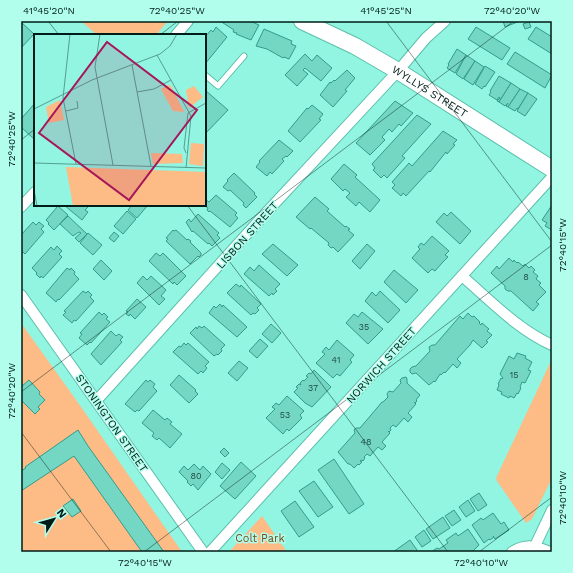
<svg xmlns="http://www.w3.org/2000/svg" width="573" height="573" font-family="'Work Sans',sans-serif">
<rect width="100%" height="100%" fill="#91f5e1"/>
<g fill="#fdbb85">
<polygon points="81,21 168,21 156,35 97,35"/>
<polygon points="21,323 79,404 182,552 21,552"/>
<polygon points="551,361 552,362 552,478 532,519 526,523 497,481 496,478"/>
<polygon points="262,516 287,552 229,552"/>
</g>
<g fill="#74d7c4" stroke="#329c8a">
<polygon points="220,21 250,21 259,25 251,40 236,34 237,33 233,32 234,30"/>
<polygon points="503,21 520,21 505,27"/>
<polygon points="21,22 34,34 21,48"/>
<polygon points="529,22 531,27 525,29 523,24"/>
<polygon points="216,27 227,37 205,64 205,37 211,30 213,32"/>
<polygon points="476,27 510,48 502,60 468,39"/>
<polygon points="536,27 552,37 552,54 528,39"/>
<polygon points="264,29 292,41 291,44 296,46 289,59 284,57 283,58 267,49 256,46"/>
<polygon points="457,49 466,55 455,73 447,68 449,65 448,64"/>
<polygon points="515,52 552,75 545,88 507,64"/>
<polygon points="305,54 312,61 317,55 332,68 321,81 305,68 303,70 308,74 297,86 285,75"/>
<polygon points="466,55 475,61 463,79 456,74"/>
<polygon points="475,61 484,67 473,85 464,79"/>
<polygon points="485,66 495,72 485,87 484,86 482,89 475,84"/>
<polygon points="347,70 355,78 345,90 347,91 333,107 320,95 330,82 331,83 334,80 335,81"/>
<polygon points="499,76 511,83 499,102 497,101 500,98 499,97 497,100 489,95 491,92 490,91"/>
<polygon points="511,83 520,89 508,107 506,106 508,103 505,106 499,102"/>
<polygon points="520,89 528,93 518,109 517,108 515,111 508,107"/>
<polygon points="205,90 228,110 205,134 206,108"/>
<polygon points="528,93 537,99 525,116 517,111"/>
<polygon points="395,101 413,113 401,126 399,124 392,132 389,129 382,137 385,140 370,155 356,143"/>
<polygon points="35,103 35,140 21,127 21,119"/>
<polygon points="312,105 323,114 319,119 321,120 300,142 288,131 307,108 308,109"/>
<polygon points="417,115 431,124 402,156 405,158 387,178 384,175 381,178 373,170 375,168 372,164"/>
<polygon points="443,131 457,140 453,144 455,145 447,154 446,152 430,172 429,171 406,196 403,193 401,196 392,188 395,185 392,182 409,163 412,166"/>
<polygon points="279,140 293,151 287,157 286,156 282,159 284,161 272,174 270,172 267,176 256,167 260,162 259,161"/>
<polygon points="344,164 357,175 355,177 380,200 370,212 359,202 356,206 346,197 350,193 345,189 343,191 331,179"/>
<polygon points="234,173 255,193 254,194 257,197 246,208 243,205 244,203 230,190 228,191 223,187 228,181 227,180"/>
<polygon points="216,195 237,213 235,215 238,218 230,227 210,211 209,212 207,210 208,208 205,206 205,201 206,200 209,202"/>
<polygon points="315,197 329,209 327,211 345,227 346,226 350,229 348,230 354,235 338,252 333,247 331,248 328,245 329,243 311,228 310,229 296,217"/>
<polygon points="64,205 86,205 88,207 85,210 88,212 82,220"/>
<polygon points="132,205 148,205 137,218 128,210"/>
<polygon points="552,205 552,230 545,226 547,223 542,220"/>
<polygon points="58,206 68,215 54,230 48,224 49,223 46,220"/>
<polygon points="127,211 136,219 123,234 114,226"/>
<polygon points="451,212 471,231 460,244 436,222 444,213 447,216"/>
<polygon points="198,214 219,233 217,235 220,238 212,246 209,243 208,244 193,231 192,232 186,222 189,219 191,222"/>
<polygon points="68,216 87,234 79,242 75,238 81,233 79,232 73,236 60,224"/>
<polygon points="33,222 36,225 39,222 44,226 41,229 44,232 25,254 23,252 22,253 21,235"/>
<polygon points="173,230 174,231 176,230 187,240 188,239 191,241 190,242 201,253 201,255 199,257 198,256 190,264 166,241 168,239 166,238"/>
<polygon points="114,232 119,236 114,242 109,238"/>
<polygon points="88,233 102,245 93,255 80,243"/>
<polygon points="432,236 449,251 445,255 448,257 442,263 435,271 432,269 428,273 412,258 420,249 418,247 421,243 424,245"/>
<polygon points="273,244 298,265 287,276 262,254"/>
<polygon points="367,244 375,251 360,269 352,261"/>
<polygon points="57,246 62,251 59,254 62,257 43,278 41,276 40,278 36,274 37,273 32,268 51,247 54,250"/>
<polygon points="156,253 160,256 163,253 186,276 177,285 174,282 173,284 149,261"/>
<polygon points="509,258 513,262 514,260 517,263 518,262 523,266 525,264 529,268 531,266 535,270 533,272 538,276 536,279 541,283 539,285 546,292 536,302 539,304 533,311 511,291 508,291 505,289 505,286 491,273 497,266 499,269"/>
<polygon points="101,260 112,271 104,280 93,269"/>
<polygon points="259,265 280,284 275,289 277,291 273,295 272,293 269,296 244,274 250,267 254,271"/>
<polygon points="67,268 70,270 71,268 75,272 74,274 79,279 59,300 58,299 56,302 46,293"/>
<polygon points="394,270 418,290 406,303 384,282"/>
<polygon points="143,276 147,280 151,276 166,290 161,296 165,299 159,305 137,283"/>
<polygon points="236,284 240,287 241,285 261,304 257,308 259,310 255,314 253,313 251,315 227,293"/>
<polygon points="83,291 86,293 88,291 92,295 90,297 94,301 76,321 74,320 72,323 63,315 66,312 64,311"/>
<polygon points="380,291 400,310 388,323 365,301 372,292 376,296"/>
<polygon points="137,299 146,307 135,319 130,314 129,316 126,314 128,312 126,311"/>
<polygon points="220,304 222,307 223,305 247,327 237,337 209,313 214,306 216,308"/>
<polygon points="99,312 102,315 104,313 108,317 106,319 110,322 91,343 90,342 87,345 79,338 82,334 80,333"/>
<polygon points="362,312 383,329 368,344 346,323 354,314 358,317"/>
<polygon points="468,313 472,317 474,316 480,322 479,323 481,325 482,323 489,329 487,331 492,335 486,341 488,342 482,348 473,340 470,345 457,359 461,363 457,368 453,364 445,373 444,372 441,375 440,374 435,382 434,381 429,385 416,373 412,374 410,372 410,369 412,367 416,366 430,351 429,347 432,345 435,345 460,316 463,319"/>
<polygon points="271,324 281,333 272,343 262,334"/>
<polygon points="199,326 202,328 204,326 225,345 221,349 222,351 218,355 217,354 214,356 190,333 196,327 197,329"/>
<polygon points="111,331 116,336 119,334 123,337 120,340 122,342 101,365 91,354"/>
<polygon points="260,339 268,346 257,358 249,351"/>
<polygon points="337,340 354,355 350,360 352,362 340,376 337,374 333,378 316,363 325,354 322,352 326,347 329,350"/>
<polygon points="184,343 186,345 188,343 209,362 205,366 207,368 203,373 201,371 198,374 173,352 179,346 181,347"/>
<polygon points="517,353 526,356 525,358 532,362 528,370 531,371 525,383 522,382 520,387 521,388 518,394 517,393 514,398 510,396 509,398 501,394 502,392 497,390 499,385 498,384 501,378 502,379 503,378 500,374 509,356 514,359"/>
<polygon points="239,361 248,368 237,381 228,373"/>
<polygon points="314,370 331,387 312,407 305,403 294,392 298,388 296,387 299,384 301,385 300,383 303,380 304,381 308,377 306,376 309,373 311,374"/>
<polygon points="179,375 196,390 195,391 198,394 189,403 170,385"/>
<polygon points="406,377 407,379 407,383 420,395 416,400 417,401 415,403 414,402 416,404 408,413 412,417 408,422 404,418 396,427 393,425 390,428 391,430 389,432 388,431 390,433 382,442 386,446 382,450 378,447 370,456 367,454 364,457 365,458 363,461 362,460 360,461 362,462 359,465 358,464 354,468 350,464 348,464 338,452 355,433 354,430 356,428 360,428 382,402 383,402 388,397 387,394 389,391 393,392 401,383 400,380 402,378"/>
<polygon points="29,380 40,392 39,394 45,400 38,407 40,409 35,414 21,400 21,387"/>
<polygon points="146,380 148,382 150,380 155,384 153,387 157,391 139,411 137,410 135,412 125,404"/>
<polygon points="287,396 304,411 300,415 302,418 289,431 287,429 283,434 266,418 275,409 272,407 276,403 279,405"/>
<polygon points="153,410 165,420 167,418 172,422 170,424 182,434 170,448 159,438 157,440 152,436 154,433 142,423"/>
<polygon points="78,430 88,446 164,552 142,552 74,456 21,491 21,471 26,468 25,467"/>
<polygon points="224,448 229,453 225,457 220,452"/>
<polygon points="334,459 364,504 349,514 318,470"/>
<polygon points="241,462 256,476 235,499 220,486"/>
<polygon points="222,463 230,470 222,479 215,472"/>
<polygon points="194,464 200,470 203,466 211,474 198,490 193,484 191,486 187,482 188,481 179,472 184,466 188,470"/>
<polygon points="314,481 333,507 318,517 299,491"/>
<polygon points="479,493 487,505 478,511 470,499"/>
<polygon points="73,499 81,511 72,517 63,506"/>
<polygon points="468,500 475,511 466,517 459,507"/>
<polygon points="295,501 314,527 299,537 281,511"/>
<polygon points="454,510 461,520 452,526 445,516"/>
<polygon points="493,513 501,524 504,522 509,530 495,539 493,536 494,537 490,540 489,539 484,543 472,525 481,518 483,520"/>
<polygon points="443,517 450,528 433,539 426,529"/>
<polygon points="468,529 479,545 473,551 471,552 431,552 437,548 439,549 448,543 446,540 456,533 458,536"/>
<polygon points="424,530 431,541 422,547 415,537"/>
<polygon points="410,540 417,550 415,552 393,552"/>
</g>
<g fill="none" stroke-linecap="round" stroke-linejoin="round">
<defs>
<polyline id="lane" points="205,75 218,86 244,56"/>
<g id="street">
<polyline points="176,35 188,21"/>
<polyline points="21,207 35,192"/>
<path d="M462,276C491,301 517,329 552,345"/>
<polyline points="21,295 203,552"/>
<polyline points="97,400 264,215 398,71 426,38 445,21"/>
<polyline points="210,552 552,177"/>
<path d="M512,552C526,543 536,546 550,552"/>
<polyline points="535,552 535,546 552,510"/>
</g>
<g id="primary">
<path id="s1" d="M302,21L355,46L398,71L552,169"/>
</g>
</defs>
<use href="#lane" stroke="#5bbfac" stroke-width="7"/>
<use href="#street" stroke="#5bbfac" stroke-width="12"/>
<use href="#primary" stroke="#5bbfac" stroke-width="18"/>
<use href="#lane" stroke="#fff" stroke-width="5"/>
<use href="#street" stroke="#fff" stroke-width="10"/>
<use href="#primary" stroke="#fff" stroke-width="16"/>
</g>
<path fill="none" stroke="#001c17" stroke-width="1" stroke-opacity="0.45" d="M48,21L59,35M386,21L552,242M160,35L178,21M21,140L35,129M187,205L448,552M21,392L514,21M21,432L111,552M144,552L552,245M479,552L552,497"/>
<g text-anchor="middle" stroke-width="3" stroke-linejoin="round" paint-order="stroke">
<g font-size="9" fill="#1d4b42">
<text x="526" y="280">8</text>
<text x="364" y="330">35</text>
<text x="336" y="363">41</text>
<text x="514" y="378">15</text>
<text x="313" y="391">37</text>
<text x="285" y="418">53</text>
<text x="366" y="445">48</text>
<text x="196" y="479">80</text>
</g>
<g font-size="11" fill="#001c17" stroke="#b1feed">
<text dy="4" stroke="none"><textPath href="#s1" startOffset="146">WYLLYS STREET</textPath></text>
<text transform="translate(247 235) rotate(-48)" y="4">LISBON STREET</text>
<text transform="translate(381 365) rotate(-48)" y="4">NORWICH STREET</text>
<text transform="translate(112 423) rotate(55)" y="4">STONINGTON STREET</text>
</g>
<g font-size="11" fill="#7b4716" stroke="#b1feed">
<text x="260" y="542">Colt Park</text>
</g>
</g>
<g transform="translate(34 34)">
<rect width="172" height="172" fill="#91f5e1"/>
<path d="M134,51L137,52L150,78L139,77L127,55ZM160,52L169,63L155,74L152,56ZM26,66L30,86L15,89L12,73ZM157,109L170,110L169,132L155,130ZM117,119L148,120L149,129L119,130ZM32,133L172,138V172H39Z" fill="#fdbb85"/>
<path fill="none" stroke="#579e90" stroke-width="1" d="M36,0L29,64L42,130M66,0L61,33L79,131M123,21L157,82L152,134M98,31L117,132M103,58L120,55L137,46M0,75L58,46L126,20L136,12L143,0M32,77L44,74L43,67M154,79L172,69M152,119L150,114L154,79M0,129L172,134M0,156L3,172"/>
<path fill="#a5175a" fill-opacity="0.15" stroke="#a5175a" stroke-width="2" d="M73,8L163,76L95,166L5,99Z"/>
<rect width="172" height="172" fill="none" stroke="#001c17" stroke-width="2"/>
</g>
<rect width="573" height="573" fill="none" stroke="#b1feed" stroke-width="44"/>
<g transform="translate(54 519) rotate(53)" stroke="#b1feed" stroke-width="3" paint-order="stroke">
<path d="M0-3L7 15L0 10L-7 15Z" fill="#001c17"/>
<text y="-6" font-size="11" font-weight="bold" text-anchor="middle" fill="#001c17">N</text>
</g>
<rect x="22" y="22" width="529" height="529" fill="none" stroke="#001c17" stroke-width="1.5"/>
<g font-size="10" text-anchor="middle" fill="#001c17">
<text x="49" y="14">41°45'20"N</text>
<text x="177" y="14">72°40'25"W</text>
<text x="386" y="14">41°45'25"N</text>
<text x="512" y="14">72°40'20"W</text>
<text transform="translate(11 139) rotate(-90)" y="4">72°40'25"W</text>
<text transform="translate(562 245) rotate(-90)" y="4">72°40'15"W</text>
<text transform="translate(11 391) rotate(-90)" y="4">72°40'20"W</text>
<text transform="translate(562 498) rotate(-90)" y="4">72°40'10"W</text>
<text x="145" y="566">72°40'15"W</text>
<text x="481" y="566">72°40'10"W</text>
</g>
</svg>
